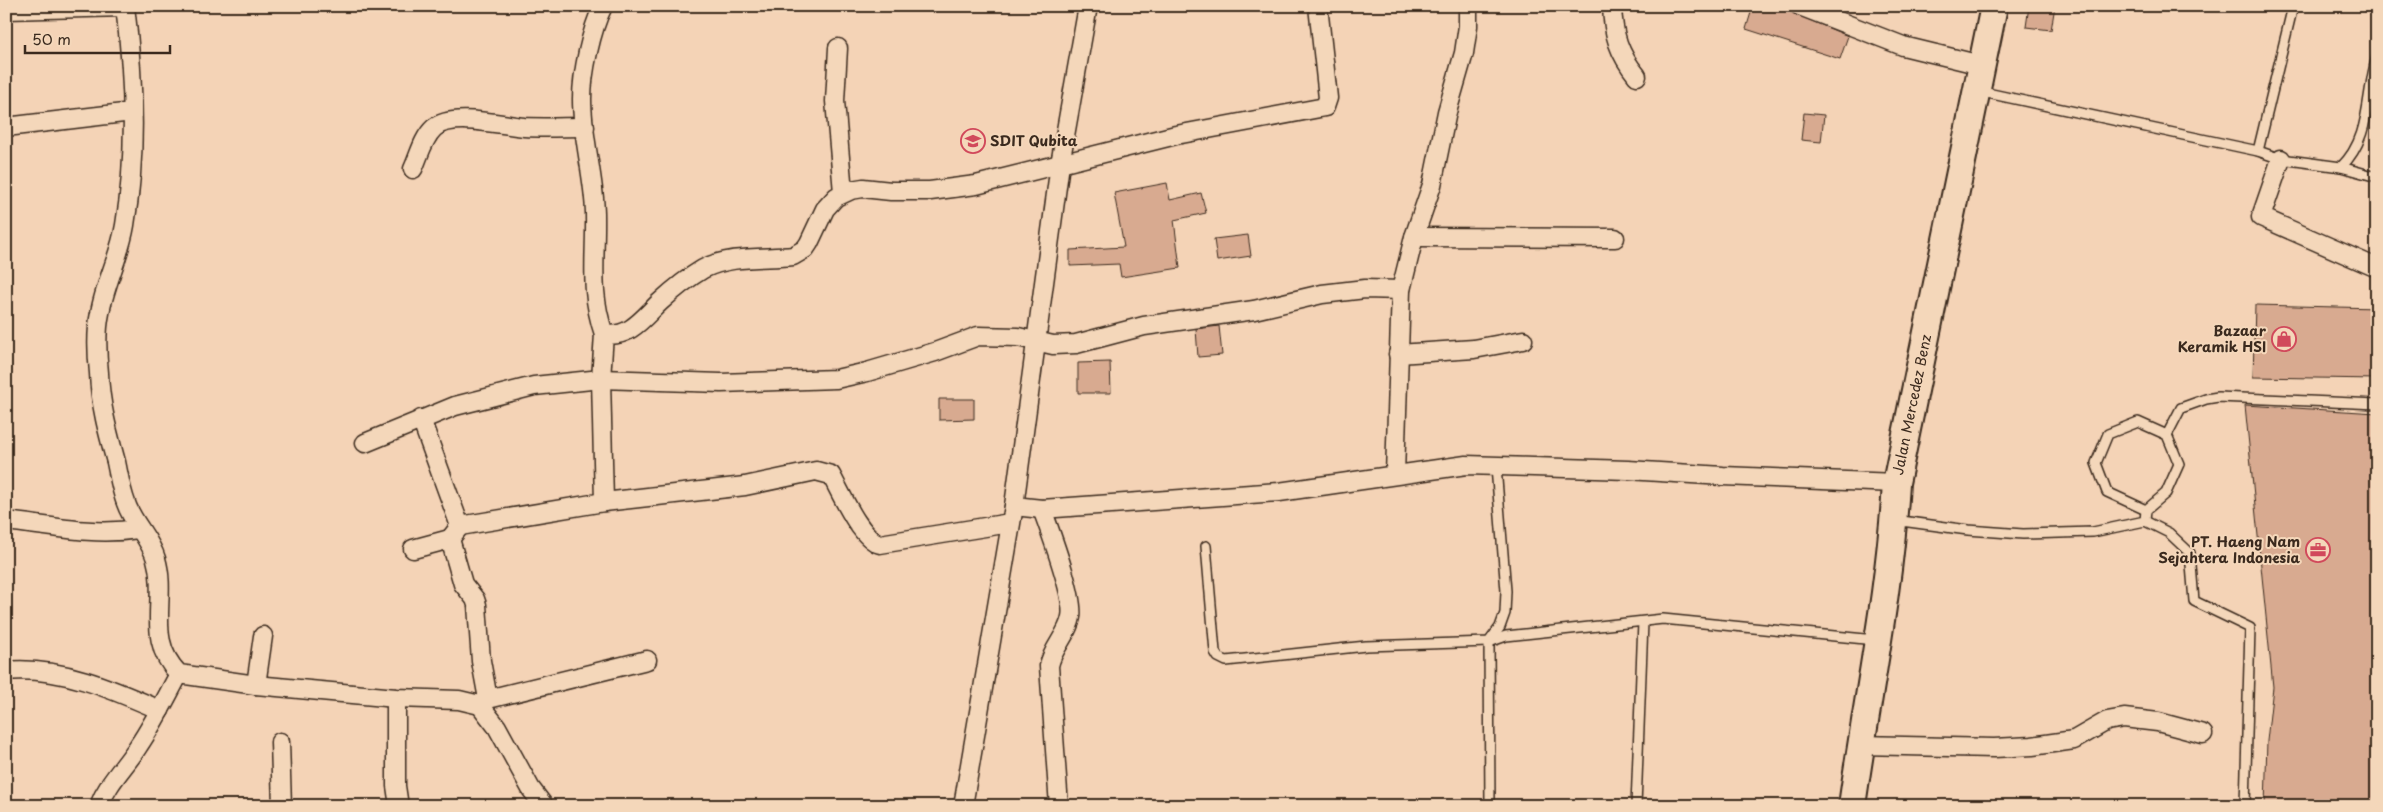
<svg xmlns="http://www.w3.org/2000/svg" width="2383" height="812" font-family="'Playpen Sans',sans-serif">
<rect width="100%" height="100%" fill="#f4d3b6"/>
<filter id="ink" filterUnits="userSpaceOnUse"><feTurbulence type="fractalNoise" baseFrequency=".02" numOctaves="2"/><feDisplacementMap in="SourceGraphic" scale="10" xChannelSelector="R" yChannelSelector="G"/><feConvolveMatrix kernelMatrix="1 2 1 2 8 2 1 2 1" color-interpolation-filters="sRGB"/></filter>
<g filter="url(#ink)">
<g fill="#d8aa90" stroke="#3b2a1e">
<polygon points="1753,6 1776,6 1848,36 1840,59 1746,29"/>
<polygon points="2029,6 2055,6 2051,30 2026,27"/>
<polygon points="1804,113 1824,115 1821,142 1801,140"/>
<polygon points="1167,183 1170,200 1201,193 1206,213 1174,220 1180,268 1121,277 1119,264 1070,266 1070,250 1124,247 1114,193"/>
<polygon points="1248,235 1251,256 1217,261 1214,239"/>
<polygon points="2255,305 2377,308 2377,379 2253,377"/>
<polygon points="1219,326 1222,355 1198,357 1196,329"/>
<polygon points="1110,362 1111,393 1078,393 1078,363"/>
<polygon points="939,399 974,399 974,419 939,420"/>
<polygon points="2245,405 2377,413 2377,806 2265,806 2267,741 2273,687"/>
</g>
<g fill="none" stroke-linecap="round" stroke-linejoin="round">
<defs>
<g id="lane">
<path d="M1978,91L2258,151L2281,159L2341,167C2372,137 2365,95 2377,57"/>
<polyline points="2258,151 2293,6"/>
<polyline points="2341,167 2377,177"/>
<polygon points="2138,422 2167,435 2179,464 2166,493 2146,510 2107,492 2096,463 2108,434"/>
<polyline points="2167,435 2181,408 2206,399 2218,397 2377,404"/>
<polyline points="1894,520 1968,530 2023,534 2093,532 2145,521 2146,510"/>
<polyline points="2145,521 2169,533 2190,553 2194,601 2250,628 2245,806"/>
<polyline points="1206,546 1215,652 1218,657 1226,661 1366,646 1489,642 1506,636 1663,619 1875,640"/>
<polyline points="1490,806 1489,642 1500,627 1505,613 1506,591 1496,467"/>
<polyline points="1636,806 1643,622"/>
</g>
<g id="street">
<path d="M125,6C134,78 137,154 125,225C120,256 105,283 100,313C96,332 97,354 99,373C100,404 108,433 116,462C119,476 121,490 126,503C133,524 150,538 156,559C168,599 144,639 179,674L256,685L396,698L459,700L480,705L497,727L531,789L544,806"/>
<path d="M603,6C591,30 582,73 582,99C582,138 594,175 595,213C596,258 589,291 604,334C629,339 644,317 660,302C673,290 688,278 703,269C730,255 764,259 793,256L805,249L809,243L825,209L836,197L851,190L863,188L891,191H930L976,185L1176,135L1325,107L1328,98L1318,6"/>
<path d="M1612,6C1613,35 1619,54 1637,76"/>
<polyline points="1800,6 1903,46 1981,65"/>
<polyline points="6,10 126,7"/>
<polyline points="838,48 835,101 843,192"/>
<polyline points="6,127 132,112"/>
<polyline points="2281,159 2261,217 2377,268"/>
<path d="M413,169C419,156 423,138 434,128C452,112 501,125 524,127C544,128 565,127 585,127"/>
<polyline points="1414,237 1615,238"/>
<polyline points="604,334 601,379 604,502"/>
<polyline points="1398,354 1474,349 1523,340"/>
<polyline points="421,419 460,526 450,539 463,584 475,599 477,605 481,661 488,699"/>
<polyline points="365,443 455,406 534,386 601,379 721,383 836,379 867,372 935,352 978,336 1018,337 1053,345 1076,344 1144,326 1254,310 1322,294 1365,289 1401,290"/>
<polyline points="1395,474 1401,290 1414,237 1432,185 1447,112 1464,53 1468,26 1468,6"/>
<polyline points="1014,506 1042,509 1279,492 1466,465 1628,470 1723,476 1896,483"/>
<path d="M1042,509C1050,531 1075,598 1071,617C1068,635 1052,648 1049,666L1059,806"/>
<path d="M6,521C51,526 93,536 138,529"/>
<path d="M460,526L604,502L745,486L816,471L831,475C841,493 860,538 880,544L1010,523"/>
<polyline points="413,549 450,539"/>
<path d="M6,671C60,666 112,689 160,710"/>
<polyline points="256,685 263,636"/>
<polyline points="396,698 396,786 399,806"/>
<polyline points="480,705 488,699 647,660"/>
<polyline points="280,742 282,806"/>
<polyline points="1860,745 1994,748 2032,746 2074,740 2107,721 2124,718 2158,722 2203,734"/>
<path d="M99,806C108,782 126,766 139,745C154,723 166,698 179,674"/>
<polyline points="963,806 1014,506 1060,164 1088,6"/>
</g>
<g id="primary">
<path id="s1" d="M1852,806C1867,698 1890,591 1896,483L1994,6"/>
</g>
</defs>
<use href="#lane" stroke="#3b2a1e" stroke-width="12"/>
<use href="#street" stroke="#3b2a1e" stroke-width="21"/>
<use href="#primary" stroke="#3b2a1e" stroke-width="30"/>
<use href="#lane" stroke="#f4d7ba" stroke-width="9"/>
<use href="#street" stroke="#f4d7ba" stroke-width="18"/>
<use href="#primary" stroke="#f4d7ba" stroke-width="26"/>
</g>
</g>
<defs>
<symbol id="school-ring" viewBox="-11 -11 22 22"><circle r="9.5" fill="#f4d7ba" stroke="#d1495b" stroke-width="1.5"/><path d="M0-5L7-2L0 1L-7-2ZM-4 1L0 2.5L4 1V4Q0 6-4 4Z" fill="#d1495b"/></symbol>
<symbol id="shop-ring" viewBox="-11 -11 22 22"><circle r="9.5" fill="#f4d7ba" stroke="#d1495b" stroke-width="1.5"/><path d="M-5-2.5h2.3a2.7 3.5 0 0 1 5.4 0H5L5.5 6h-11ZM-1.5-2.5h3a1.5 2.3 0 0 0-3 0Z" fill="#d1495b"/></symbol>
<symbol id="office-ring" viewBox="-11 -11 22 22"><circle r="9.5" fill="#f4d7ba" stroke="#d1495b" stroke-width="1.5"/><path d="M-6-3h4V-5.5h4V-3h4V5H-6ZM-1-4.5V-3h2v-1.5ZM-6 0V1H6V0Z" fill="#d1495b"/></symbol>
</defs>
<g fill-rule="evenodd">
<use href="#school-ring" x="959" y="127" width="28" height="28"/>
<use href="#shop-ring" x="2270" y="325" width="28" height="28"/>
<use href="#office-ring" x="2304" y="536" width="28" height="28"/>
</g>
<g text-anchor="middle" stroke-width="4" stroke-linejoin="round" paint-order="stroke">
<g font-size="14" font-weight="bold" fill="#3b2a1e" stroke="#f4d7ba" text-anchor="end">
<text x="990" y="146" text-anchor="start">SDIT Qubita</text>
<text x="2266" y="336">Bazaar<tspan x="2266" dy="16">Keramik HSI</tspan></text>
<text x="2300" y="547">PT. Haeng Nam<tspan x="2300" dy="16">Sejahtera Indonesia</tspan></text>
</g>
<g font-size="14" fill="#3b2a1e" stroke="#f4d7ba">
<text dy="5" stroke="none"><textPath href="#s1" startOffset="406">Jalan Mercedez Benz</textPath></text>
</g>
</g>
<rect width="2383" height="812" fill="none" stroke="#f4d7ba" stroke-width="25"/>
<rect x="12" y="12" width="2358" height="787" fill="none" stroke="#3b2a1e" stroke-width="2" filter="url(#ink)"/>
<path d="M25 45v8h145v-8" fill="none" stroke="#3b2a1e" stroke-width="2.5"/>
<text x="32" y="45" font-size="15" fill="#3b2a1e" stroke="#f4d7ba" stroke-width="4" paint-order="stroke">50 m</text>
</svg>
